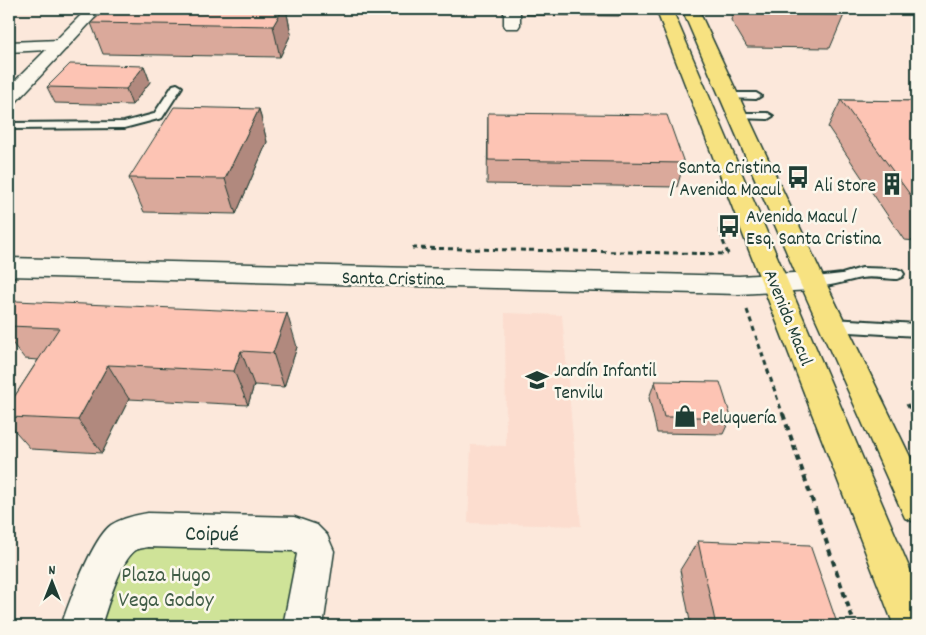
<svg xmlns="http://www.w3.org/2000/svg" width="926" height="635" font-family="Dekko,sans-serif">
<rect width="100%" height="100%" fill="#fce8db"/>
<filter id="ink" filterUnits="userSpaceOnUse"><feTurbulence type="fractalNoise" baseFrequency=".02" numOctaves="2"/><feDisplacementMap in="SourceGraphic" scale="10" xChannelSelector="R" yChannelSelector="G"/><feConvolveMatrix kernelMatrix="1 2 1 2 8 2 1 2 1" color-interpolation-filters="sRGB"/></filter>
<g filter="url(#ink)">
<polygon fill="#fcddcf" points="505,313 562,315 581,526 468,523 471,445 506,446"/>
<polygon fill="#cfe398" stroke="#779066" points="126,543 304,549 288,626 93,626"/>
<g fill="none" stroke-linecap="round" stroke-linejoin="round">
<defs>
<g id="lane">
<polygon points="177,84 182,87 162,118 124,128 9,129 9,123 124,122 154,114 173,85"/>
<polygon points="730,93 756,93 761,96 756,99 726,98 725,96 726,94"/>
<polygon points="739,113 768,113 773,116 768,119 735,118 734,116"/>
<path d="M862,268L897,269L902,271L904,274L902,277L897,279C886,279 872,276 861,278C844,281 825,290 807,284L805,281L807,278L842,274Z"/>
<polygon points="833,319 917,324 917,336 833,331 828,329 825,325 828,321"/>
</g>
<g id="street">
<polygon points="504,9 520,9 520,25 518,28 506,28 504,25"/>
<polygon points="60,40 66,41 68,45 66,49 9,52 9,42"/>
<polygon points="9,258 739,276 812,272 821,275 825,281 821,287 812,290 739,294 9,276"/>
<path d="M148,513L294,517L317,525L327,535L334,551L323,626H283L297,554L294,551L148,547C144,548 140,548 136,550C120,560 107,608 101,626H61C69,603 92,539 111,525C122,518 136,515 148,513Z"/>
</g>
<polygon id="secondary" points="87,9 103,9 16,102 9,104 9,87"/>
<g id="primary">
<polygon points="656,9 672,9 917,586 917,626 894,626"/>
<polygon points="682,9 698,9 825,281 917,471 917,523 905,518 799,281"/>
</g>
</defs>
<use href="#lane" stroke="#1f3d34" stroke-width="4"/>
<use href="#street" stroke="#1f3d34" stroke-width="3"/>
<use href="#secondary" stroke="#1f3d34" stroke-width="3"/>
<use href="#primary" stroke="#1f3d34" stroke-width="3"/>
<polyline stroke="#1f3d34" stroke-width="2.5" stroke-dasharray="4 3" stroke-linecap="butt" points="719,229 724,242"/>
<g stroke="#1f3d34" stroke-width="3" stroke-dasharray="5 4" stroke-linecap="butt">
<polyline points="723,241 728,254"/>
<polyline points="412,248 728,254"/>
<polyline points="747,310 783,415"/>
<polyline points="907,404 913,415"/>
</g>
<g stroke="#1f3d34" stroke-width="4" stroke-dasharray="6 5" stroke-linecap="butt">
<polyline points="783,414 855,626"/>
<polyline points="912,414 917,424"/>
</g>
<use href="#lane" fill="#fbf7ec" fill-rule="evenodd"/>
<use href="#street" fill="#fbf7ec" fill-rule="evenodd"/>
<use href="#secondary" fill="#fbf7ec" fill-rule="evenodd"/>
<use href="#primary" fill="#f7e281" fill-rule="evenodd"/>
</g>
<g fill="#daa99b" stroke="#1f3d34">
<polygon points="104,9 286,9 291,34 280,57 103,54 91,23 101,13 100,12"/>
<polygon points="526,9 620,9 619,16 527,15"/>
<polygon points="734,9 838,9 844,15 830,48 747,47 731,20"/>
<polygon points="144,66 150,82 132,105 55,103 47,87"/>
<polygon points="841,100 917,101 917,241 904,240 828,127"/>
<polygon points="259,109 267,142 236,214 144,212 129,178"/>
<polygon points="488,113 684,163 677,187 487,184"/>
<polygon points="9,311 297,347 284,387 254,385 248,405 129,399 102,453 31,449 9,424 9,405 38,360 25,359 9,339"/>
<polygon points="655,381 731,417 723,434 657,433 649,398"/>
<polygon points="698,541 838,626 691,626 680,570"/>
</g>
<g fill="#b1897e" stroke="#1f3d34">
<polygon points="283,9 286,9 291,34 280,57 273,26"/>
<polygon points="144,66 150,82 132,105 126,89"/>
<polygon points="259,109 267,142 236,214 225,179"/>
<polygon points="287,313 297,347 284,387 273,353"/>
<polygon points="241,351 254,385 248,405 234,371"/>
<polygon points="108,365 129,399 102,453 78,420"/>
</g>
<g fill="#fdc4b4" stroke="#1f3d34">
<polygon points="106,9 283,9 273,26 91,23"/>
<polygon points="754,9 838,9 844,15 757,14"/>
<polygon points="70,64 144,66 126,89 47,87"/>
<polygon points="841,100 917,101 917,204"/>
<polygon points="174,107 259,109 225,179 129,178"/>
<polygon points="488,113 667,115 684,163 488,160"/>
<polygon points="16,301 287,313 273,353 241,351 234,371 108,365 78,420 9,417 9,405 59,328 9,326 9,311"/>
<polygon points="655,381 720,382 731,417 664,417"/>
<polygon points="698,541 810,545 838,626 716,626"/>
</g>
</g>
<defs>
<symbol id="bus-bare" viewBox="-9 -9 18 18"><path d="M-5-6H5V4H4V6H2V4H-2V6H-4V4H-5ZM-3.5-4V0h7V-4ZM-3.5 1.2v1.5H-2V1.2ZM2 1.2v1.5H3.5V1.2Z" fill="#1f3d34" stroke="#fbf7ec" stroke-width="2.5" paint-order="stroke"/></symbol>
<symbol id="building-bare" viewBox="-9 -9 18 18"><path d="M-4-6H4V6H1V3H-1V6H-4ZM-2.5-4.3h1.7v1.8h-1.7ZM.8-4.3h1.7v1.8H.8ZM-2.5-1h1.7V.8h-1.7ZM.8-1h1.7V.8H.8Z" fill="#1f3d34" stroke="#fbf7ec" stroke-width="2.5" paint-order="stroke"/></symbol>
<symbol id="school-bare" viewBox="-9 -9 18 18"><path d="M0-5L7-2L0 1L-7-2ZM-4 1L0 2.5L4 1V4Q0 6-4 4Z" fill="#1f3d34" stroke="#fbf7ec" stroke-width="2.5" paint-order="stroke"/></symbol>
<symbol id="shop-bare" viewBox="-9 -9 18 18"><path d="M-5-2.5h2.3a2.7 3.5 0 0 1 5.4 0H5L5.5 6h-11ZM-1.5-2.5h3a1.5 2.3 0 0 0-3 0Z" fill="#1f3d34" stroke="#fbf7ec" stroke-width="2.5" paint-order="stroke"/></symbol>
</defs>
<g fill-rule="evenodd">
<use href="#bus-bare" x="782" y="161" width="32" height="32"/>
<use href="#building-bare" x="876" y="168" width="32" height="32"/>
<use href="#bus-bare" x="713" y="210" width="32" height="32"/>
<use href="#school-bare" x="521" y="364" width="32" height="32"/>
<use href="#shop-bare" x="669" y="400" width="32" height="32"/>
</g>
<g text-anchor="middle" stroke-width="5" stroke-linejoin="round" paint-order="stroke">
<g font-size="19" fill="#1f3d34" stroke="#fbf7ec" text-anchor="start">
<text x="781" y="173" text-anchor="end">Santa Cristina<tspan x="781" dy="22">/ Avenida Macul</tspan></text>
<text x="876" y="191" text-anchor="end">Ali Store</text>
<text x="746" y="222">Avenida Macul /<tspan x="746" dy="22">Esq. Santa Cristina</tspan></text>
<text x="554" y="376">Jardín Infantil<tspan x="554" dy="22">Tenvilu</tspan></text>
<text x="702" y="423">Peluquería</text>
</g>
<g font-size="19" fill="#1f3d34" stroke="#fbf7ec">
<text transform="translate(393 277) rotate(1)" y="7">Santa Cristina</text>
<text transform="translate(790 317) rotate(68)" y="7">Avenida Macul</text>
</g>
<g font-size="22" fill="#1f3d34" stroke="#fbf7ec">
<text transform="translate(212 532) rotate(1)" y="8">Coipué</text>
</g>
<g font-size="22" fill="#425e48" stroke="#fbf7ec">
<text x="166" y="581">Plaza Hugo<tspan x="166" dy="25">Vega Godoy</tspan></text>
</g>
</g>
<rect width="926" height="635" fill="none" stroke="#fbf7ec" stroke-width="30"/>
<rect x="15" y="15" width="896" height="605" fill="none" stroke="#1f3d34" stroke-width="2" filter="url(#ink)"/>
<g transform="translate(52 582)" stroke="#fbf7ec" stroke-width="4" paint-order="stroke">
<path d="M0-4L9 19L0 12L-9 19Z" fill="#1f3d34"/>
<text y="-8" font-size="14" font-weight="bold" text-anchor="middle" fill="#1f3d34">N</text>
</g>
</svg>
